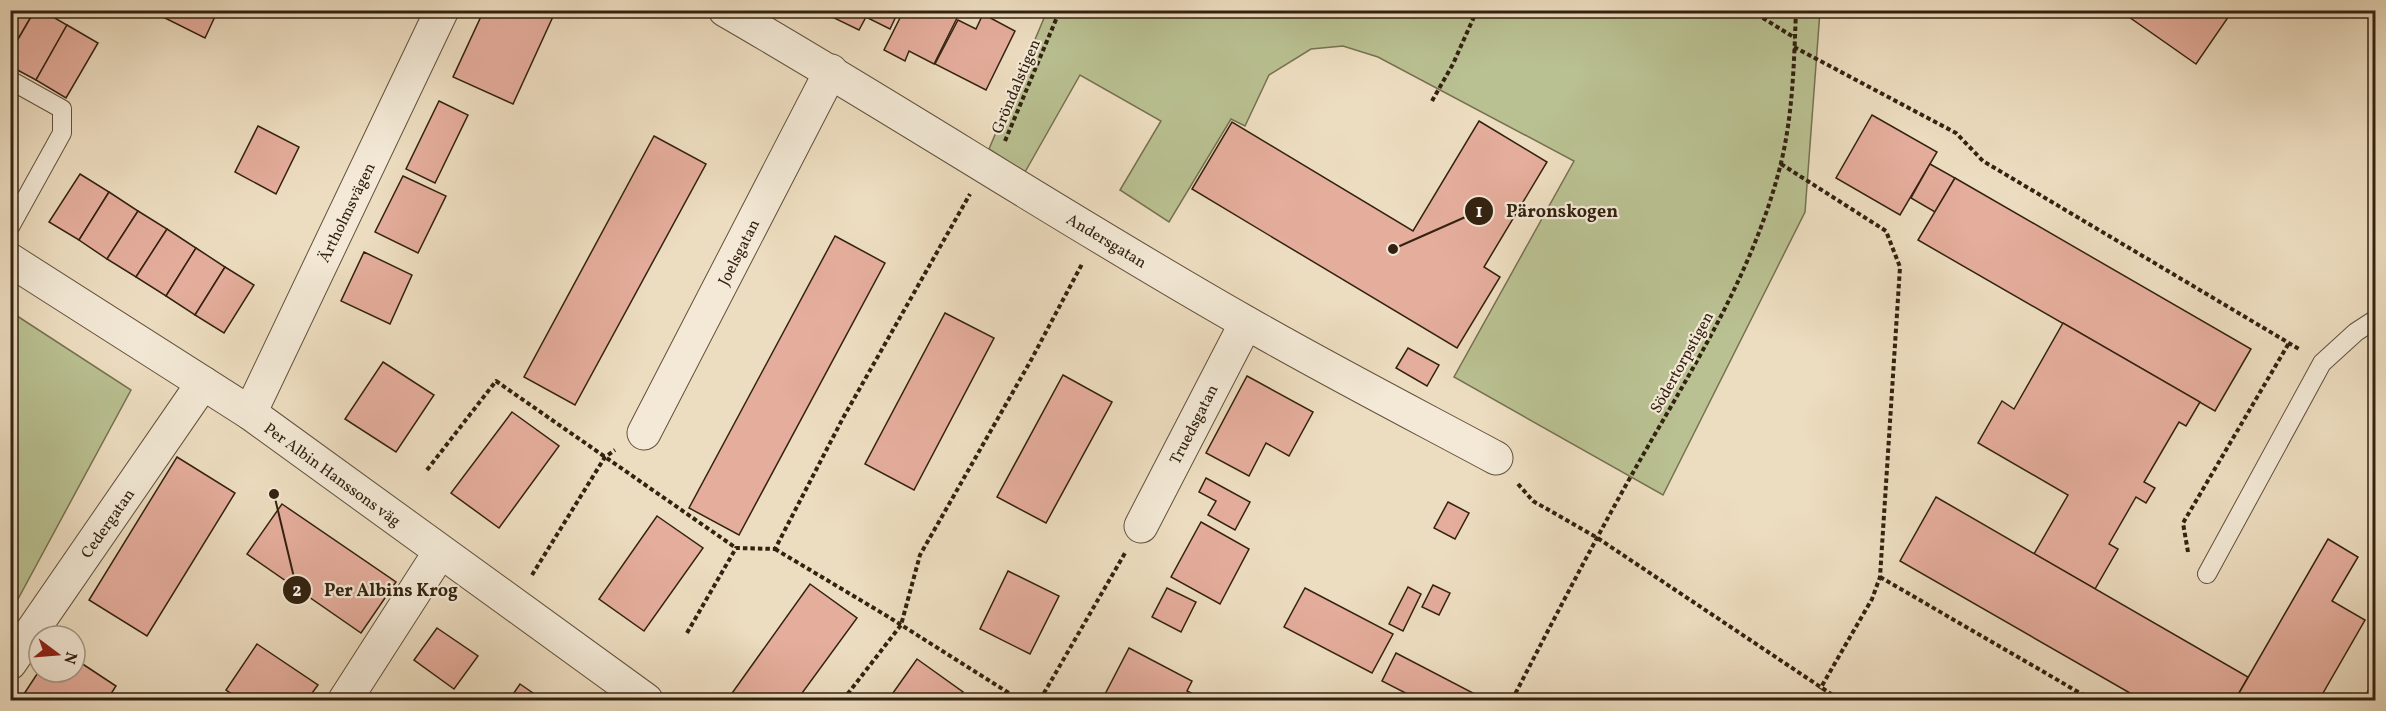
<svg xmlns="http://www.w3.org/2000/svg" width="2386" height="711" font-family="Vollkorn,serif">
<rect width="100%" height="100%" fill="#edddc0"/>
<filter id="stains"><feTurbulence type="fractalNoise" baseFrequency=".00333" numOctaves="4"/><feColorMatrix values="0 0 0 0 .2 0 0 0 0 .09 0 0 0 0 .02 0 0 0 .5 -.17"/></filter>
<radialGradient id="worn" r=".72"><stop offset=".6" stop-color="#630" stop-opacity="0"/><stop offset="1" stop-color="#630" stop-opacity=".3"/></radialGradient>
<g fill="#b9c091" stroke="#767150" stroke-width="1.5">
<polygon points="1047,11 1820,11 1805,212 1663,495 1454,377 1574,161 1378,57 1343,46 1311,49 1269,75 1245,126 1231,119 1169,222 1120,190 1161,121 1080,75 1025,172 989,149"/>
<polygon points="11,312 131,390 11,612"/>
</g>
<g fill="#e5ad9c" stroke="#332210" stroke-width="1.5">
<polygon points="10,10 35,10 10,53"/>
<polygon points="35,10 41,10 67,25 36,80 10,66 10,53"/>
<polygon points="149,10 218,10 205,38"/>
<polygon points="484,10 556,10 513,104 453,77"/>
<polygon points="835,10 899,10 890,29 866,17 859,30 832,17"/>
<polygon points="904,10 961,10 934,64 909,51 905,61 884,50"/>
<polygon points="2119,10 2221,10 2229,16 2196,64"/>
<polygon points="983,14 1015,31 986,90 935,64 958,20 976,29"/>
<polygon points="67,25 98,43 66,98 36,80"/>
<polygon points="439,101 468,115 435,183 406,169"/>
<polygon points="1872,115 1937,152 1900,215 1836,178"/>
<polygon points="1479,121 1547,162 1484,267 1500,277 1457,348 1192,189 1232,122 1413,231"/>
<polygon points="258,126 299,147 276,194 235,172"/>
<polygon points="654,136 706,164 575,405 524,377"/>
<polygon points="1930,164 1955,178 1935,212 1911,198"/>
<polygon points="80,174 109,192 79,240 49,222"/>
<polygon points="403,176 446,196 418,253 375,232"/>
<polygon points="1955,178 2251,349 2215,411 1918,240"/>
<polygon points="109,192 138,211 107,259 79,240"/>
<polygon points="138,211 167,229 136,277 107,259"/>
<polygon points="167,229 196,248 166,296 136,277"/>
<polygon points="835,236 885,263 739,535 689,508"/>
<polygon points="196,248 225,267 195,315 166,296"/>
<polygon points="364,252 412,275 390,324 341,301"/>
<polygon points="225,267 254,285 224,333 195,315"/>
<polygon points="945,313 994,338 914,490 865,464"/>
<polygon points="2063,323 2200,402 2186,426 2179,422 2144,482 2155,488 2146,503 2136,497 2109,544 2118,549 2095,589 2034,554 2068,495 1978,443 2002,401 2014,409"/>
<polygon points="1408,348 1439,365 1427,386 1396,368"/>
<polygon points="383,362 434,395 396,452 345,419"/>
<polygon points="1063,375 1112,402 1046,523 997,497"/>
<polygon points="1247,376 1313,412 1289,456 1266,443 1249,476 1206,453"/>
<polygon points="512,412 559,446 499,528 451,493"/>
<polygon points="177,457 235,493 147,636 89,600"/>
<polygon points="1206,478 1250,502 1235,530 1208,515 1216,501 1199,492"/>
<polygon points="1936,497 2248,677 2235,700 2142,700 1900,561"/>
<polygon points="1448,502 1469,513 1455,539 1434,528"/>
<polygon points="282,504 396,582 361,633 247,554"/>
<polygon points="657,516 703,548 644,631 599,599"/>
<polygon points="1201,522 1249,549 1220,604 1171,577"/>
<polygon points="2328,539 2358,557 2332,601 2365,620 2319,700 2235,700"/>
<polygon points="1008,571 1059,596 1030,654 980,629"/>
<polygon points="810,584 857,618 797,700 737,700 730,696"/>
<polygon points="1433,585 1450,593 1439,615 1422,607"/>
<polygon points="1408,587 1421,594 1403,631 1389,624"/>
<polygon points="1167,588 1196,602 1181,632 1152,617"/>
<polygon points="1305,588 1393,634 1372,673 1284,627"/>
<polygon points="437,628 478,656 454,689 414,660"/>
<polygon points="257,644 318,685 307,700 241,700 226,690"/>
<polygon points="1129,648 1192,681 1187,691 1205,700 1102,700"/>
<polygon points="1396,653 1473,693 1469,700 1419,700 1382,681"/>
<polygon points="75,659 116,686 107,700 20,700 39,671 75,672"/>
<polygon points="917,659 963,692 957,700 888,700"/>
<polygon points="520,684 543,700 509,700"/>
</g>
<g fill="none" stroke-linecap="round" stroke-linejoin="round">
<defs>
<g id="service">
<polyline points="10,80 62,109 62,133 10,227"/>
<polyline points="2207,574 2322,363 2356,332 2376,319"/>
</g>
<g id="minor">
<path d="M725,10C900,111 1069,222 1245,322C1327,369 1412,413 1496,458"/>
<polyline points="250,413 442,10"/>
<polyline points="644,433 831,71"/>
<polyline points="1141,526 1246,323"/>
<polyline points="10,663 203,383"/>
<polyline points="345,700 440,552"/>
</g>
<polyline id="tertiary" points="10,260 250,413 646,700"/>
</defs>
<use href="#service" stroke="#62513c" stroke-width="20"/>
<use href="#minor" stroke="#62513c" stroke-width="35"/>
<use href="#tertiary" stroke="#62513c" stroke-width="35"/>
<g stroke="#332210" stroke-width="4" stroke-dasharray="4.5 3" stroke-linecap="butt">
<polyline points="1750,10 1795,38"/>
<polyline points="1794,47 1956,133 1983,161 2299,349"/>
<polyline points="1432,101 1453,64 1477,10"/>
<polyline points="1005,141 1060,10"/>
<polyline points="1781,164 1886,231 1900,267 1880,577 1872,599 1820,689"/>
<polyline points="427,470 496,381 736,548"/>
<polyline points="1518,484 1533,501 1596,537 1840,700"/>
<polyline points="775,549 887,616 1020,700"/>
<polyline points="2188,552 2183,523 2289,343"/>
<polyline points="532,575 605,457 615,450"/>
<polyline points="1880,577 2092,700"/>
<polyline points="687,633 736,548 775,549 843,418 970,194"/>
<polyline points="843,700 901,625 920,555 1030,362 1082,264"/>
<polyline points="1001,700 1007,692"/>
<polyline points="1040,700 1125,553"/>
<path d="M1512,700C1552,623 1592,545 1635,469C1690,372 1754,273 1781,163C1793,113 1794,62 1796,10"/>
<polyline points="2364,700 2376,681"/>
</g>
<use href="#service" stroke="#f3e9d6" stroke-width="18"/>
<use href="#minor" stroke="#f3e9d6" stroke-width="33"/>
<use href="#tertiary" stroke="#f3e9d6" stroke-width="33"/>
</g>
<g text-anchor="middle" stroke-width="4.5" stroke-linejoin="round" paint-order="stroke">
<g font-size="16" fill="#332210" stroke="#f3e9d6">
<text transform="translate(1015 86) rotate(-67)" y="6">Gröndalstigen</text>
<text transform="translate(346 212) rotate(-64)" y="6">Ärtholmsvägen</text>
<text transform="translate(1107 240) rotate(31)" y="6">Andersgatan</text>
<text transform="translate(738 252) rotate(-63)" y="6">Joelsgatan</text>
<text transform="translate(1681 362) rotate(-61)" y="6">Södertorpstigen</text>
<text transform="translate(1193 424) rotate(-63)" y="6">Truedsgatan</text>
<text transform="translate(333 474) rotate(36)" y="6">Per Albin Hanssons väg</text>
<text transform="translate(107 523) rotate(-55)" y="6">Cedergatan</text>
</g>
</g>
<path fill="none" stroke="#332210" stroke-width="2" d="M1393 249L1479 211M274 494L297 590"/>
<g fill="#332210" stroke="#f3e9d6" stroke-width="2">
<circle cx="1393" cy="249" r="6"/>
<circle cx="274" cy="494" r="6"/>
<circle cx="1479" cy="211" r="15"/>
<circle cx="297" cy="590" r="15"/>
</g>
<g font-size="18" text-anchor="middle" font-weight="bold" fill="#fff">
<text x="1479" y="217">1</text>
<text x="297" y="596">2</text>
</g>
<g font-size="18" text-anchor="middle" font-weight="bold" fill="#332210" stroke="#f3e9d6" stroke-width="4.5" stroke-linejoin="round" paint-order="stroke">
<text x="1562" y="217">Päronskogen</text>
<text x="391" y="596">Per Albins Krog</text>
</g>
<rect width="2386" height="711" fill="none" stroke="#edddc0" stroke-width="36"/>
<rect x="12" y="12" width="2362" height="687" fill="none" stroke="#332210" stroke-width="3"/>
<rect x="18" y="18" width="2350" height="675" fill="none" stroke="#332210" stroke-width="1.5"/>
<g transform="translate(57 654) rotate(106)"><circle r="28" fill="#f3e9d6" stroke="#a69987" stroke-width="1.5"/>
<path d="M0-4.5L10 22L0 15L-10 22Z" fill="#8f2418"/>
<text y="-9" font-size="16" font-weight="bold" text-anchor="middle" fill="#332210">N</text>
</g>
<rect width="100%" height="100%" filter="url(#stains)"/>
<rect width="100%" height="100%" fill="url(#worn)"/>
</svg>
